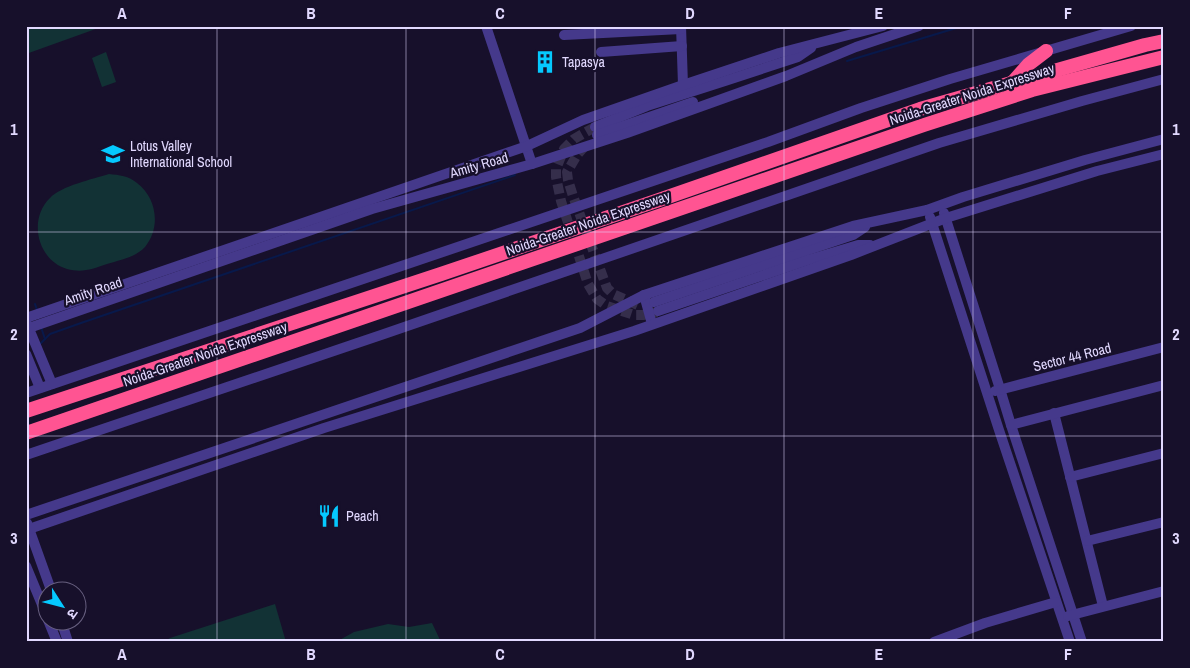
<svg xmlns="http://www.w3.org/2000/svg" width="1190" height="668" font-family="'Archivo Narrow','Noto Sans Devanagari',sans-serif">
<rect width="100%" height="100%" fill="#17102b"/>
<g fill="#123235">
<polygon points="26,26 104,26 26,54"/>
<polygon points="106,52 116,82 102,87 92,58"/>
<path d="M109,174C119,175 129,176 137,183C157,198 161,228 145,247C136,257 120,260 107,264C92,269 83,273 67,269C37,260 28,219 50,198C61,186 93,179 109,174Z"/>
<polygon points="275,604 286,642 163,642 170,638"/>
<polygon points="432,623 441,642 336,642 354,632 388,624 409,627"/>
</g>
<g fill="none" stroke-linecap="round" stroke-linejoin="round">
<g stroke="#08194b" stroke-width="2">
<polyline points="847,61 963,26"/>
<polyline points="35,304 37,310"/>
<polyline points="41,327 45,339"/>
<polyline points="39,345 50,334 81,323 515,175"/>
</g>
<g stroke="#352e4b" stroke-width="10" stroke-dasharray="10 5" stroke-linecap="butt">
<polyline points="595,127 574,139 564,149 556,169 556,177 561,201 588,284 597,299 607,306 634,315 643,315 657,312"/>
<polyline points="585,146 577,155 567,172 568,180 573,196 607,288 613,294 640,306 654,302"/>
</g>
<g stroke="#45398b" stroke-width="10">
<polyline points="486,26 532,164"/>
<polyline points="681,26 683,85"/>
<polyline points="564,35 681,29"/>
<polyline points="601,52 682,46"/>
<polyline points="595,127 647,106 725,81 798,57 811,48"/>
<polyline points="597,135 693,102"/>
<polyline points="944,213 1000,389 1011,425 1082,642"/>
<polyline points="930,217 999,430 1070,642"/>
<polyline points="644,295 652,324"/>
<polyline points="654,302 853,235 865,227"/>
<polyline points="658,311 808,260 858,245 870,245"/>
<polyline points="26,318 527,146 583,120 683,85 779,53 883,26"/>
<polyline points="27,324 52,384"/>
<polyline points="26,329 372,209 532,164 627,133 786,76 856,47 919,26"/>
<polyline points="26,354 40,388"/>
<polyline points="995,391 1164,347"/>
<polyline points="26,393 768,142 861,108 950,79 1131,26"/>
<polyline points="1054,413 1103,606"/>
<polyline points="1011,425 1164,385"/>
<polyline points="26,455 384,334 939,143 1082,101 1164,79"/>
<polyline points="1070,477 1164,453"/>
<polyline points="26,515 580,328 644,295 853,226 927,210 963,197 1085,160 1164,139"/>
<polyline points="27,523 51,590"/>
<polyline points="26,530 324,428 634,331 851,255 946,218 1097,171 1164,154"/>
<polyline points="1087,541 1164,522"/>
<polyline points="26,566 48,619"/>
<polyline points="1068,616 1164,591"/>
<polyline points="48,620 57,642"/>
<polyline points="61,620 68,642"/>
<polyline points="934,642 985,623 1056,602"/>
</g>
<g stroke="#ff5492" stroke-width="14">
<polyline points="1013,82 1029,64 1046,51"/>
<polyline points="26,411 441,274 659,200 920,109 1145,45 1164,41"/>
<polyline points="26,433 924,125 1032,90 1164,57"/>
</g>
</g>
<path fill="none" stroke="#e2d9ff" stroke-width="1" stroke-opacity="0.55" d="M217,26V642M406,26V642M595,26V642M784,26V642M973,26V642M26,232H1164M26,436H1164"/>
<defs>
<symbol id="building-bare" viewBox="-9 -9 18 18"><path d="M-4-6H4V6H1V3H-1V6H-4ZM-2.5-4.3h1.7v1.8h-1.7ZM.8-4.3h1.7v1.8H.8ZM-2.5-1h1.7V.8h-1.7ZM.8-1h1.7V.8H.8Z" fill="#05c9ff" stroke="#17102b" stroke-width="2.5" paint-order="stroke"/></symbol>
<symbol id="school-bare" viewBox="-9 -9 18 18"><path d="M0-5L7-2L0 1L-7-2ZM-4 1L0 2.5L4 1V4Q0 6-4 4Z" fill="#05c9ff" stroke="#17102b" stroke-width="2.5" paint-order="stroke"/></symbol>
<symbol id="restaurant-bare" viewBox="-9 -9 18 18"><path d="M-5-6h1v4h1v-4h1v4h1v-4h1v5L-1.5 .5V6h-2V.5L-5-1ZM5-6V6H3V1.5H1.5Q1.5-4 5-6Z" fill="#05c9ff" stroke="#17102b" stroke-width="2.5" paint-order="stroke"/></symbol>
</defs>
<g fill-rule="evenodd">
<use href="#building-bare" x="529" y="46" width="32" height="32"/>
<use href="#school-bare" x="97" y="138" width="32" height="32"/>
<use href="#restaurant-bare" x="313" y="500" width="32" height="32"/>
</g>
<g text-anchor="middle" stroke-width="4.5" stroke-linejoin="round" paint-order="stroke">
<g font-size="14" fill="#e2d9ff" stroke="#17102b" text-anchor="start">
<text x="562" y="67">Tapasya</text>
<text x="130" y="151">Lotus Valley<tspan x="130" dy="16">International School</tspan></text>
<text x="346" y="521">Peach</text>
</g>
<g font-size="14" fill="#e2d9ff" stroke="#17102b">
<text transform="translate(972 94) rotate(-18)" y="5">Noida-Greater Noida Expressway</text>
<text transform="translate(479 165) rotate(-16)" y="5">Amity Road</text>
<text transform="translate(588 223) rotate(-19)" y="5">Noida-Greater Noida Expressway</text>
<text transform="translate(93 291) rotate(-19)" y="5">Amity Road</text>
<text transform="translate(205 354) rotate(-19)" y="5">Noida-Greater Noida Expressway</text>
<text transform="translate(1072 357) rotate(-14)" y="5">Sector 44 Road</text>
</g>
</g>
<rect width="1190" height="668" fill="none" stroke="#17102b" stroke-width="55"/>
<g transform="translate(62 606) rotate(126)"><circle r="24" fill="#17102b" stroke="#686080"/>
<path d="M0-4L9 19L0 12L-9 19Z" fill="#05c9ff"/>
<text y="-8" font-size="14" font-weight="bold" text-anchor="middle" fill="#e2d9ff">उ</text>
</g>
<rect x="28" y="28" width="1134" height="612" fill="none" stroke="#e2d9ff" stroke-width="2"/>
<g font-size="16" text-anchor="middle" font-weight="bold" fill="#e2d9ff">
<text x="122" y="19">A</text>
<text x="311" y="19">B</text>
<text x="500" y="19">C</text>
<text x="690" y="19">D</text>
<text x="879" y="19">E</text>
<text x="1068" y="19">F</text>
<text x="14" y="135">1</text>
<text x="1176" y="135">1</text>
<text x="14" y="340">2</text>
<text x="1176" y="340">2</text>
<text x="14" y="544">3</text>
<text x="1176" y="544">3</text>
<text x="122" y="660">A</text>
<text x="311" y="660">B</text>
<text x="500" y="660">C</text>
<text x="690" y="660">D</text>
<text x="879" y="660">E</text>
<text x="1068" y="660">F</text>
</g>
</svg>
